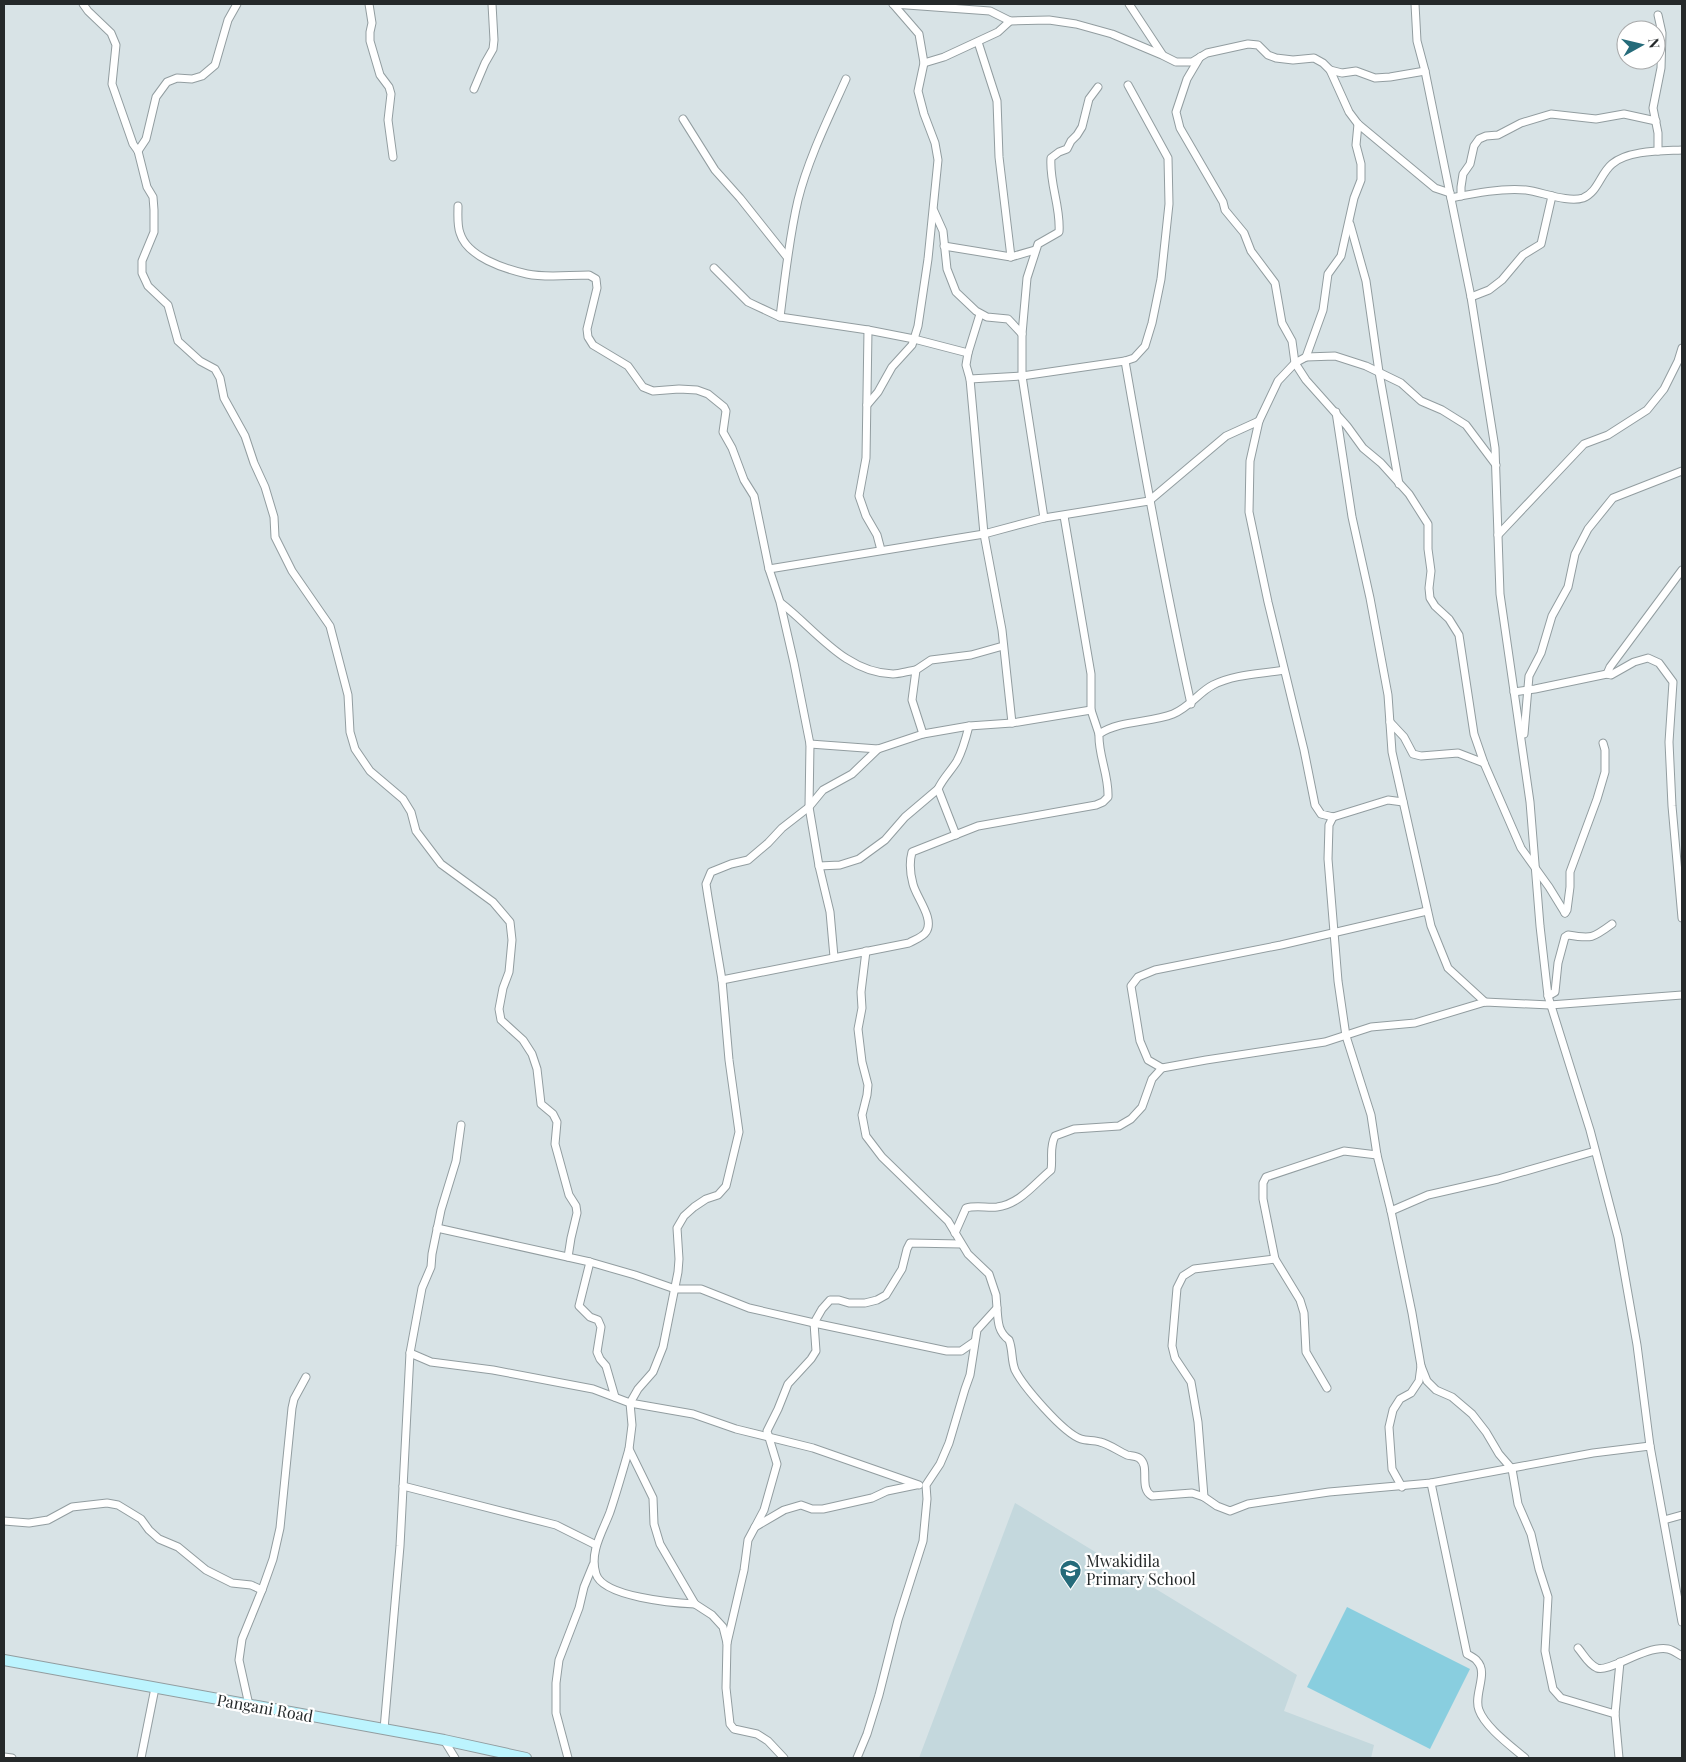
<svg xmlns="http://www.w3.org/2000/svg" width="1686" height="1762" font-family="'Playfair Display',serif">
<rect width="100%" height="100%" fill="#d8e3e6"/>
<polygon fill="#c4d8dd" points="1015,1503 1297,1675 1284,1711 1374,1745 1371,1758 919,1758"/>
<polygon fill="#89cedf" points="1347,1607 1470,1669 1430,1749 1307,1687"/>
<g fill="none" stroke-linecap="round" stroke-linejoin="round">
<defs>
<g id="street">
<polyline points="83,4 88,11 111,33 116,45 112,84 133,144 138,151 147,187 153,197 154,210 154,232 142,261 142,273 148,286 168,305 178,341 200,361 215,369 220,378 224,398 245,436 254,463 265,487 274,517 275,537 292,571 330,626 348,695 350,732 355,749 370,771 403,799 411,812 416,831 441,864 493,902 510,922 512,940 509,972 503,988 499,1009 501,1020 523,1040 532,1054 537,1069 541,1104 553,1114 557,1122 555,1144 569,1195 576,1206 577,1213 571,1238 568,1257"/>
<polyline points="369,4 372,23 370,32 370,41 380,75 389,87 391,94 388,120 393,157"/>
<polyline points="893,4 990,11 1010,21 1049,20 1076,24 1112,34 1162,55 1176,62 1192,62 1207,53 1248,44 1258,45 1268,55 1276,58 1293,60 1314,58 1323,63 1330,70 1342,73 1356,71 1375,78 1390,77 1425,71"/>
<polyline points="1129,4 1162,54"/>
<polyline points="1415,4 1417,41 1425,71 1471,297 1495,448 1500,594 1530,802 1540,926 1548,996 1590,1130 1618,1237 1637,1345 1650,1446 1682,1622"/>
<polyline points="978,42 997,101 999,157 1011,257"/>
<polyline points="1200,57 1187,79 1176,112 1180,128 1223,202 1225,210 1244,233 1251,251 1275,283 1282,323 1292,341 1295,363 1306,380 1347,426 1363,448 1381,463 1409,494 1428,524 1428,549 1431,571 1429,588 1430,598 1435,606 1449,619 1459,635 1474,734 1484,763 1521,848 1549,887 1565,913"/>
<polyline points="924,63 944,57 998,32 1010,21"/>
<polyline points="1330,70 1349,112 1358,124 1435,188 1450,193"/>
<polyline points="474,89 485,63 493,49 494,40 492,4"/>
<polyline points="683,119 715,170 740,198 787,257"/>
<polyline points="1358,124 1356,145 1361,164 1361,180 1354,198 1341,256 1328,274 1323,310 1306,357 1295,363 1278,381 1259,421 1250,461 1249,512 1268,602 1304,750 1315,805 1321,814 1333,817 1388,800 1403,802"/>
<polyline points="138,151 146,139 156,97 167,82 177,78 192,79 202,76 215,65 228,20 237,4"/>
<polyline points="1658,151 1658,133 1653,108 1661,68 1662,33 1658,15"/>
<polyline points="1461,196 1461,187 1463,174 1470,164 1474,146 1479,139 1486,136 1498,135 1521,123 1551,114 1596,119 1624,114 1656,121"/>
<path d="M1451,198C1476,193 1501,188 1526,190C1542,192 1568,203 1583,198C1598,192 1600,174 1612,164C1628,150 1662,151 1682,150"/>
<path d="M458,206C458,215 457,225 460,233C467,257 505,269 527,274C546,278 568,275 589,275L596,279L597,288L587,329L588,337L593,345L628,366L643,387L653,391L679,389L697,390L708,394L724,407L726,411L723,432L732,448L744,480L754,496L769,569L780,602L794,663L810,744L809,807L819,866L830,912L834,957"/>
<polyline points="934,211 943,231 947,269 956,292 976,311 987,317 1008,319 1022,334"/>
<polyline points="1350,224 1366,281 1379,372 1399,484"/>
<polyline points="944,246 1011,257 1035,250"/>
<polyline points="714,268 748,302 780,317 868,330 914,339 968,353"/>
<polyline points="1471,297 1489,290 1502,280 1523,255 1541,244 1552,196"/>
<polyline points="980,314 968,353 966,365 970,379 984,534 1002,630 1012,723"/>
<path d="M780,317C785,278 789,238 798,200C808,159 829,117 846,79"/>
<polyline points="868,330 866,458 859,496 866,516 877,535 881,550"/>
<polyline points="1306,357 1335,356 1366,366 1401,383 1421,401 1442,410 1466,425 1496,465"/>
<path d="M1125,361C1145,476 1166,590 1191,704"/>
<polyline points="970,379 1022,376 1125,361 1134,358 1145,346 1152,323 1161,279 1169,204 1168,158 1128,85"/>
<polyline points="867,405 878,392 892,367 912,345 914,339 918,326 928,259 938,160 935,143 924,114 918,91 924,63 919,34 893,4"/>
<polyline points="1336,412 1352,517 1370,598 1388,695 1392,752 1431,926 1448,968 1485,1002"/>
<polyline points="1064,516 1091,674 1091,710 1099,734"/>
<path d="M1044,518L1022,376V334L1027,278L1038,244L1059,232C1061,207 1049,183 1051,158L1059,152L1067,149L1071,141L1077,135L1082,127L1089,99L1098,87"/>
<polyline points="1498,535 1584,444 1608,435 1647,410 1664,389 1678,361 1682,348"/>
<polyline points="769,569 984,534 1044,518 1149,501 1226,436 1259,421"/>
<path d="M781,603C815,629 845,673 893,674C900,674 908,671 916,670"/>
<polyline points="1607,674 1610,667 1682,570"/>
<polyline points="1514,692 1535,689 1607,674 1611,675 1634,662 1648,658 1659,663 1673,682 1669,742 1672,806 1682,918"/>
<polyline points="1390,722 1404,737 1413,754 1421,756 1458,753 1484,763"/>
<polyline points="923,734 912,700 916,670 931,660 971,655 1003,646"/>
<polyline points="1524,734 1529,676 1541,653 1552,616 1568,587 1575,554 1588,529 1613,498 1682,471"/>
<polyline points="810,744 878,749 923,734 969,726 1012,723 1091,710"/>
<polyline points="1333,817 1329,825 1328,859 1338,981 1346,1036 1371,1115 1377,1155 1391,1211 1412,1313 1421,1366 1419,1381 1411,1393 1400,1399 1393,1410 1389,1427 1392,1469 1402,1487"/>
<path d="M956,835L938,789C943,778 951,771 957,761C963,750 966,738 969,726"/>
<polyline points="819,866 840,865 859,859 885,840 905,817 938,789"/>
<polyline points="1565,913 1567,910 1570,887 1570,872 1597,799 1605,772 1605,750 1603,743"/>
<path d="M722,980L909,943C914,940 923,937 926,932C935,919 916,897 913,884C910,873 909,863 912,852L978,826L1096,805L1103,802L1108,797C1109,775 1098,755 1099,734C1120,720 1150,723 1173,714C1190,707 1199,692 1213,685C1235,674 1261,674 1284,670"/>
<path d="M1548,996L1555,992L1558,963L1565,937L1568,935C1592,939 1593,938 1612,924"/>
<polyline points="1162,1068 1148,1060 1140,1041 1131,986 1138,977 1155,970 1281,945 1427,911"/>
<polyline points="461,1125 456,1161 441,1210 432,1254 431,1267 422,1288 410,1353 431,1362 493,1370 593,1389 630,1403 693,1414 736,1429 813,1448 919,1485"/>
<polyline points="1391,1211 1428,1195 1498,1179 1595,1151"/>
<polyline points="437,1228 590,1262 635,1275 675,1289 701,1289 749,1308 814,1323 947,1351 961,1351 974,1342"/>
<path d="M955,1233L966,1208C976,1205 987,1208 997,1207C1020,1204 1034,1184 1051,1170C1053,1158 1049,1148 1055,1136L1074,1129L1119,1126L1131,1119L1142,1107L1152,1079L1162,1068L1206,1060L1325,1042L1371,1027L1415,1023L1485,1002L1550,1005L1682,995"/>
<polyline points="590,1262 579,1306 590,1317 598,1320 601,1327 597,1352 600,1359 606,1366 615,1397"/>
<path d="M997,1308C998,1322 998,1332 1009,1340C1013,1350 1011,1360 1015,1370C1023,1386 1063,1433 1081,1439C1087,1441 1094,1440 1100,1442C1109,1444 1118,1451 1127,1455C1131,1456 1136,1456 1139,1458C1151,1466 1138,1488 1152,1496L1192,1493L1204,1497L1217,1506L1230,1511L1248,1504L1261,1502L1329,1492L1431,1483L1593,1453L1650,1446"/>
<polyline points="1421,1366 1427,1381 1436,1390 1452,1397 1472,1414 1486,1432 1499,1454 1512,1469 1518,1504 1531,1534 1539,1569 1548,1597 1545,1651 1553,1689 1561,1698 1615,1714"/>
<polyline points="1327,1388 1306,1352 1304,1313 1300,1300 1275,1259 1263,1199 1263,1183 1266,1177 1344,1151 1377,1155"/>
<path d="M629,1449C623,1470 617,1491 610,1512C603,1531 589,1552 596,1574C603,1597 674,1603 695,1604"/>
<path d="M1431,1483L1467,1654C1470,1656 1475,1658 1477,1661C1489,1673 1473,1695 1479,1710C1485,1727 1511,1746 1525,1758"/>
<polyline points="403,1486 556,1525 596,1545"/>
<polyline points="1204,1497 1198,1422 1191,1382 1175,1358 1172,1346 1177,1288 1183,1276 1194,1269 1275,1259"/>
<polyline points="1664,1520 1682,1515"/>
<polyline points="4,1521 29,1523 48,1520 72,1507 107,1503 118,1505 141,1519 149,1530 159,1539 178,1547 206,1570 232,1583 251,1585 262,1590"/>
<polyline points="755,1527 764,1510 777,1464 767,1431 778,1409 788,1384 811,1359 816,1351 814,1323 822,1309 830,1300 839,1300 849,1303 865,1303 877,1300 886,1295 902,1269 907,1249 910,1243 961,1244"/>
<polyline points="727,1643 744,1570 748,1540 755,1527 784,1510 801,1505 812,1509 823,1509 872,1498 887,1491 916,1485"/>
<path d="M1578,1648C1584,1655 1588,1664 1597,1668C1609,1673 1645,1645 1668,1649C1673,1650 1678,1654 1682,1656"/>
<polyline points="249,1705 239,1660 242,1639 262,1590 273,1559 280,1528 292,1408 294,1399 306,1377"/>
<polyline points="384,1729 400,1546 410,1353"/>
<polyline points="444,1740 455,1758"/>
<polyline points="4,1757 12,1758"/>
<polyline points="141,1758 155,1688"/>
<polyline points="568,1758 556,1713 556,1683 559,1660 579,1608 584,1587 593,1565"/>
<polyline points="784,1758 768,1741 757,1734 734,1729 730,1724 726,1688 727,1643 723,1627 712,1615 695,1604 660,1544 654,1524 653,1498 629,1449 632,1425 630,1403 638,1389 653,1372 663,1347 678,1272 679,1259 677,1228 684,1216 694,1207 706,1199 718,1195 726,1186 739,1132 729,1060 722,980 708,897 706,884 711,872 731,864 748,860 768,843 782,828 809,807 823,790 852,774 878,749"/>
<polyline points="857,1758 867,1734 879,1695 898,1620 923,1541 927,1499 926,1485 940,1464 949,1443 965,1389 970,1375 977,1330 997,1308 996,1295 989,1274 968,1254 948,1221 882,1157 866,1136 862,1115 867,1095 868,1085 862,1062 858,1029 862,1008 861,992 866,951"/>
<polyline points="1619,1758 1615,1714 1620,1662"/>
</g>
<polyline id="secondary" points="4,1660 444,1740 526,1758"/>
</defs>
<use href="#street" stroke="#929da0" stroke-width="9"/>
<use href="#secondary" stroke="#929da0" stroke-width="12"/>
<use href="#street" stroke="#fff" stroke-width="7"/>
<use href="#secondary" stroke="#bcf4fe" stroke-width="10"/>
</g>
<defs>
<symbol id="school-pin" viewBox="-11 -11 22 30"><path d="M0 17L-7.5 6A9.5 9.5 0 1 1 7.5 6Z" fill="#256b7a" stroke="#fff"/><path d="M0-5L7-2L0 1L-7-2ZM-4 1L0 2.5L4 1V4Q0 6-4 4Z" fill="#fff"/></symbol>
</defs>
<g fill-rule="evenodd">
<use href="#school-pin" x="1058" y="1558" width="25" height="34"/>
</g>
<g text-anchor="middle" stroke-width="4.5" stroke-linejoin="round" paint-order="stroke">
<g font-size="16" fill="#25292a" stroke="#fff" text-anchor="start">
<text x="1086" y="1567">Mwakidila<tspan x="1086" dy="18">Primary School</tspan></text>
</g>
<g font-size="16" fill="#25292a" stroke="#fff">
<text transform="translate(265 1708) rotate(10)" y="6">Pangani Road</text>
</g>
</g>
<rect width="1686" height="1762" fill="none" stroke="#25292a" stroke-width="10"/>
<g transform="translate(1641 45) rotate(82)"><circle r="24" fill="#ffffff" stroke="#a8a9aa"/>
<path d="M0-4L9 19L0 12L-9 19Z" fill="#256b7a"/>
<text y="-8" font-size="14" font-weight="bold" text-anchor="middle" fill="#25292a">N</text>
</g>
</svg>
